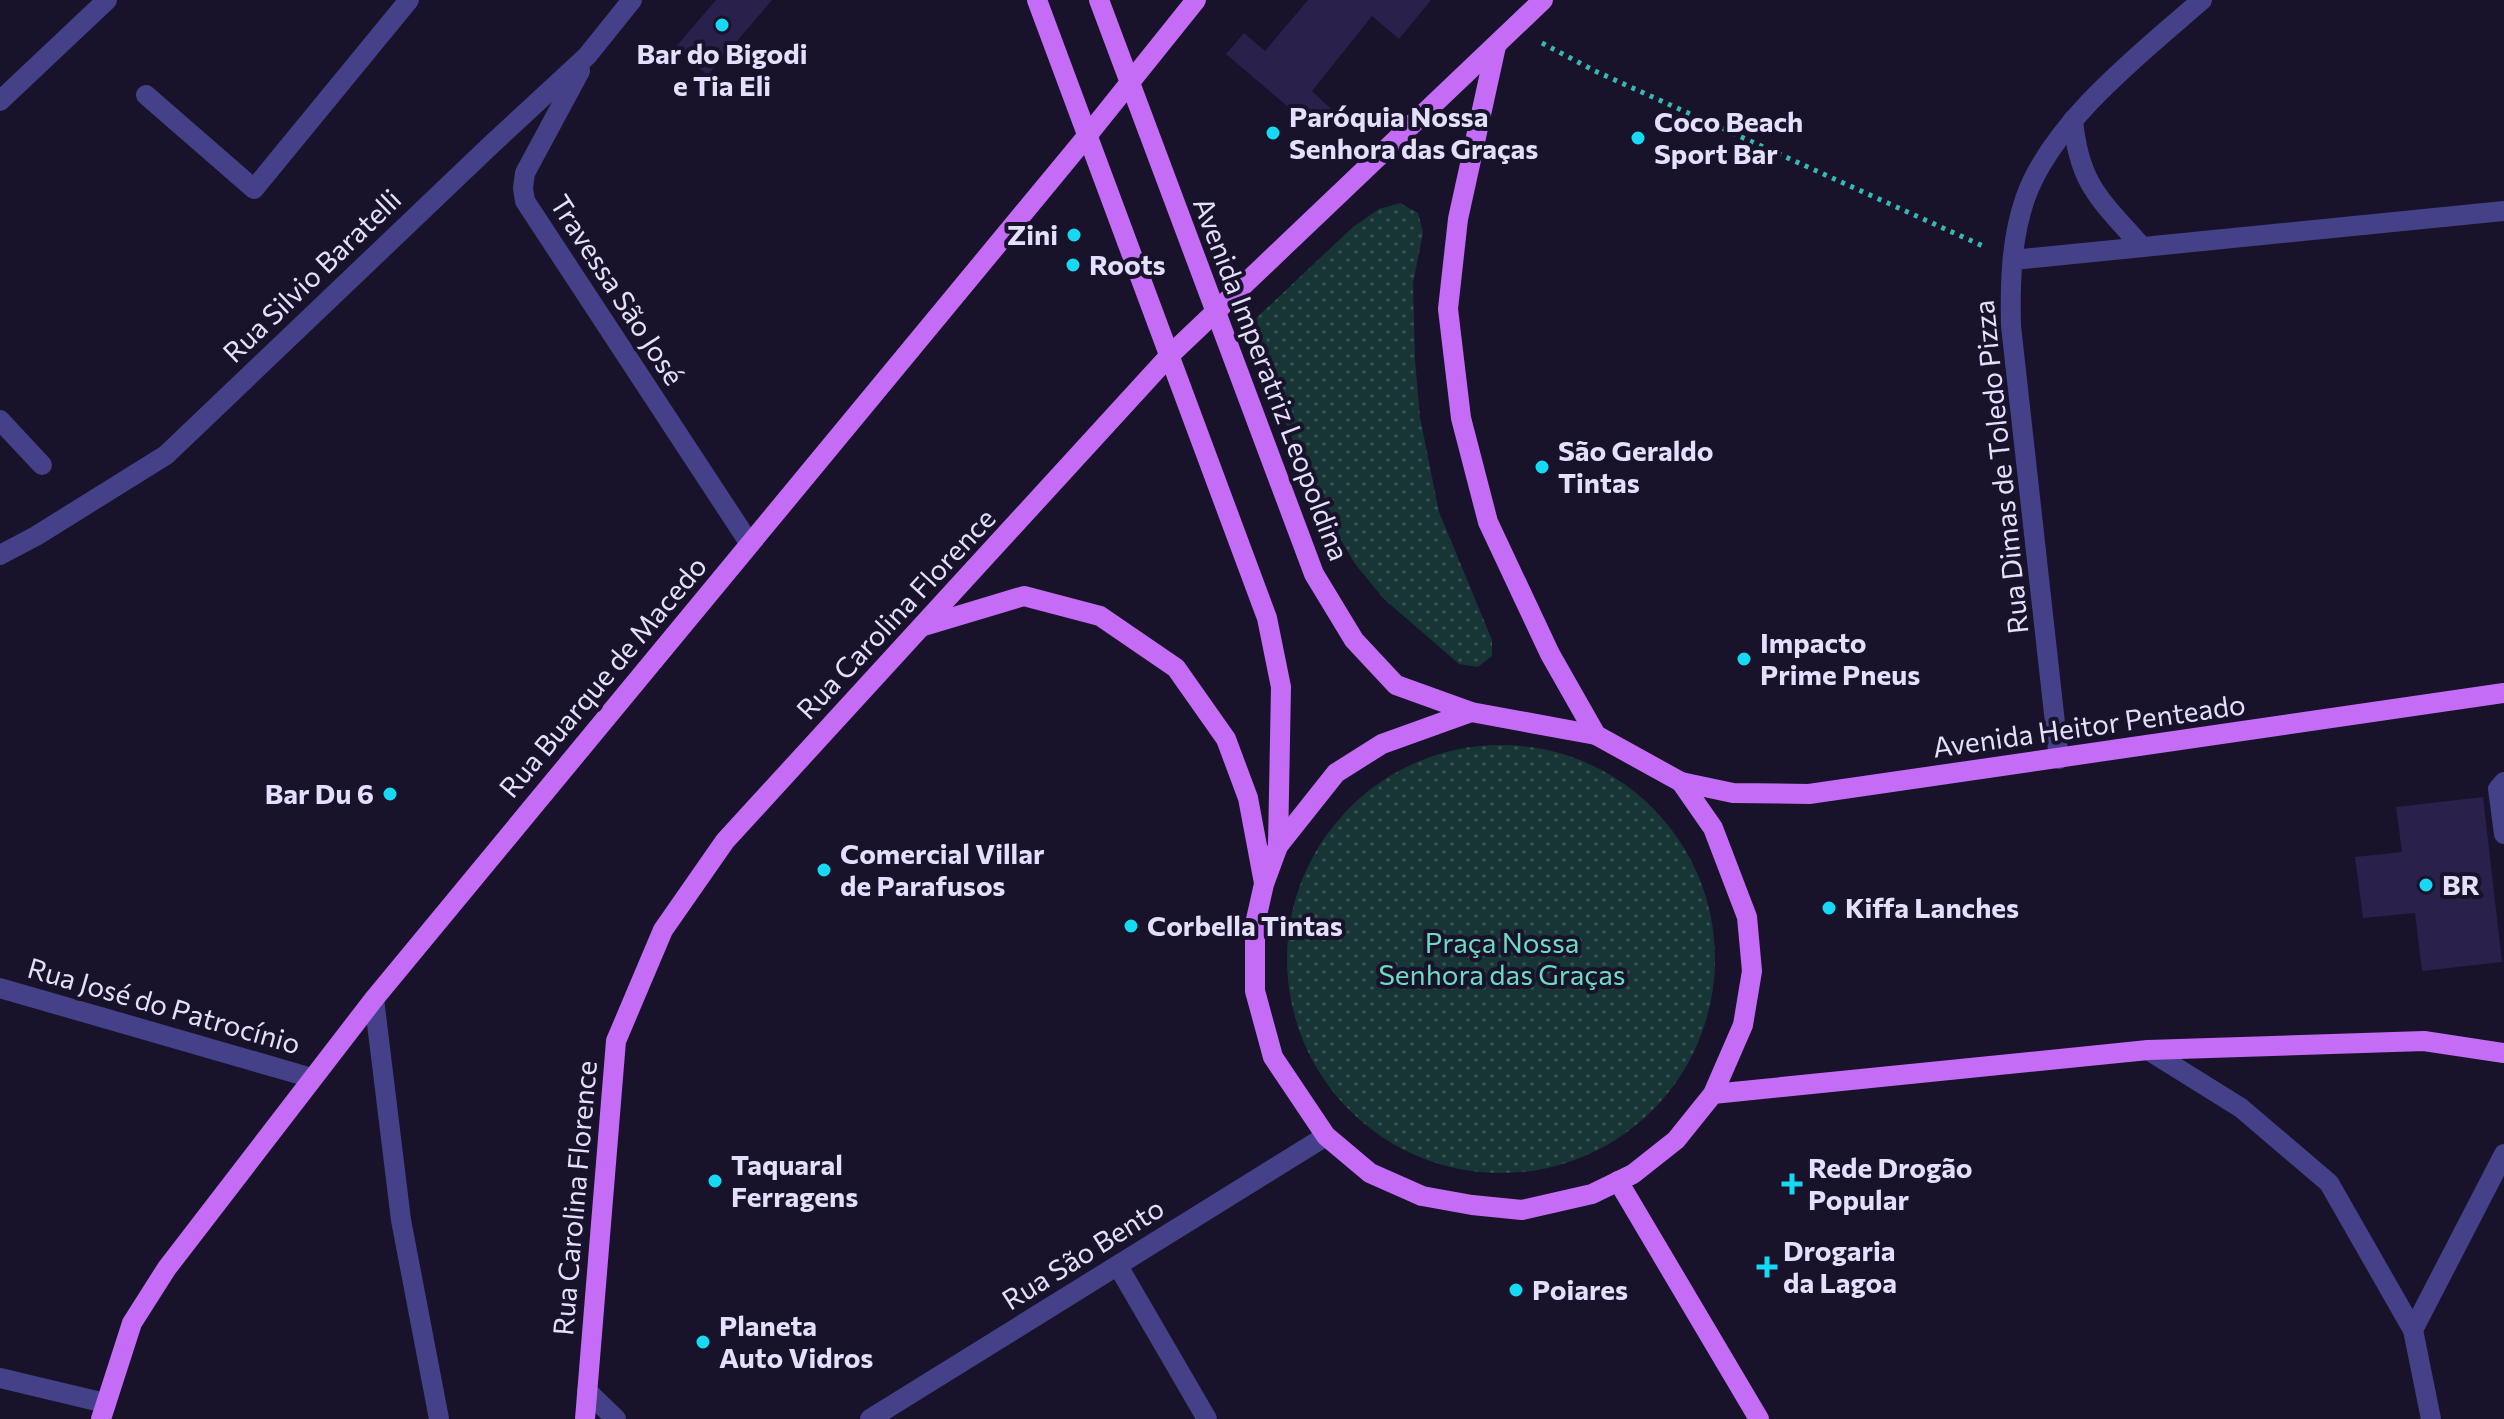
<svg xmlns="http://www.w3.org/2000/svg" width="2504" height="1419" font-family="Commissioner,sans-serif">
<defs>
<pattern id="park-dots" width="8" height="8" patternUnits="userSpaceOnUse" patternTransform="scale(2)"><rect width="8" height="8" fill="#163534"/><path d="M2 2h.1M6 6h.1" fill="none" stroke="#385252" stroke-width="1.8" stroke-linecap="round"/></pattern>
</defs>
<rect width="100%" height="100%" fill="#18132b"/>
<g fill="url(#park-dots)">
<polygon points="1400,203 1418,213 1423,233 1413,283 1415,360 1420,417 1439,512 1492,640 1492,656 1478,667 1459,664 1384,599 1355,564 1320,504 1280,410 1250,324 1353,227 1379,209"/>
<circle cx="1501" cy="959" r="214"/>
</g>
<g fill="#29204b">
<polygon points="716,0 772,0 708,75 674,49"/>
<polygon points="1308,0 1431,0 1399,39 1372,16 1312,91 1331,109 1315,130 1226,54 1244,33 1265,51"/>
<polygon points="2483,797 2502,962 2422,971 2415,913 2363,918 2355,857 2402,852 2396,807"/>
</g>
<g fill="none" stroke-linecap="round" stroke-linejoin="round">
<polyline stroke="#38b8b2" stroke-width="5" stroke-dasharray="4 6" stroke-linecap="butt" points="1542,43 1595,71 1983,246"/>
<g stroke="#444188" stroke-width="20">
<polyline points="580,71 525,173 523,188 525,201 750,544"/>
<polyline points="146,95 254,189 409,0"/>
<polyline points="0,101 107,0"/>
<path d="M2073,120C2079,185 2101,200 2142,247"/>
<polyline points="2013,260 2504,211"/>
<polyline points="0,420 42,465"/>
<polyline points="0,555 36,536 166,455 493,143 587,56 632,0"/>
<path d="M2059,759L2011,326C2010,285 2011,239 2025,199C2051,123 2142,52 2202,0"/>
<polyline points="2504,782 2498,789 2504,834"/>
<polyline points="0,988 312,1078"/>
<polyline points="374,999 401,1220 439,1419"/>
<polyline points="2148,1050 2241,1108 2329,1183 2413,1330 2431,1419"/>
<polyline points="1118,1266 1207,1419"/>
<polyline points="2413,1330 2504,1154"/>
<polyline points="0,1378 105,1403"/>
<polyline points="587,1391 616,1419"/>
<polyline points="870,1419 1326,1136"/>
</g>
<g stroke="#c56cf7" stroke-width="20">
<polyline points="1037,0 1267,618 1281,687 1278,846 1264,884 1255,924 1255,991 1273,1057 1326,1136 1370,1173 1422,1196 1472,1205 1522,1210 1592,1194 1633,1174 1676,1140 1713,1094 1743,1025 1752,971 1747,917 1713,828 1681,782 1596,735 1471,712 1396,685 1354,640 1314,574 1099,0"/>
<polyline points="1496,46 1458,219 1448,309 1461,418 1488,522 1550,654 1596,735"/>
<polyline points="924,626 1024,596 1100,616 1176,668 1226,739 1248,798 1264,883"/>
<polyline points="1681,782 1733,793 1809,794 2504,693"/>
<polyline points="1278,846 1336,773 1382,744 1471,712"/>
<polyline points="1713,1094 2148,1050 2424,1041 2504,1053"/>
<polyline points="1618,1181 1759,1419"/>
<polyline points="101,1419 132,1323 167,1268 374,999 1087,136 1196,0"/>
<polyline points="585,1419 616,1041 663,930 725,841 1170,355 1543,0"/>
</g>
</g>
<g fill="#16daf3" stroke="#18132b" stroke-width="3">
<circle cx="722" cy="25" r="8"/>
<circle cx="1273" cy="133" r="8"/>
<circle cx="1638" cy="138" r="8"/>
<circle cx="1074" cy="235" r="8"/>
<circle cx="1073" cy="265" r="8"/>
<circle cx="1542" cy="467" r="8"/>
<circle cx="1744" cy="659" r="8"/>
<circle cx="390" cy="794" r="8"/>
<circle cx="824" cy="870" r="8"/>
<circle cx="2426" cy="885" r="8"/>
<circle cx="1829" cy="908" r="8"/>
<circle cx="1131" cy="926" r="8"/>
<circle cx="715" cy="1181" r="8"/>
<path d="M1788 1172h8v8h8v8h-8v8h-8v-8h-8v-8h8z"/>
<path d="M1763 1255h8v8h8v8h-8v8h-8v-8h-8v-8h8z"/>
<circle cx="1516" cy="1290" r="8"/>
<circle cx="703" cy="1342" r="8"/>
</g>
<g text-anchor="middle" stroke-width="8" stroke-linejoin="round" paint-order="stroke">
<g font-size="28" font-weight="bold" fill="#e3dffd" stroke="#18132b" text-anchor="start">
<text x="722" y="64" text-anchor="middle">Bar do Bigodi<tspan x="722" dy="32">e Tia Eli</tspan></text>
<text x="1289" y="127">Paróquia Nossa<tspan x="1289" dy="32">Senhora das Graças</tspan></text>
<text x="1654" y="132">Coco Beach<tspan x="1654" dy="32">Sport Bar</tspan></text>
<text x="1058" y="245" text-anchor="end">Zini</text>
<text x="1089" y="275">Roots</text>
<text x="1558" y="461">São Geraldo<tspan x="1558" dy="32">Tintas</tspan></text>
<text x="1760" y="653">Impacto<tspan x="1760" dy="32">Prime Pneus</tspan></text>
<text x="374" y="804" text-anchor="end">Bar Du 6</text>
<text x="840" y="864">Comercial Villar<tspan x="840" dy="32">de Parafusos</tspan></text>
<text x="2442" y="895">BR</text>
<text x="1845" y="918">Kiffa Lanches</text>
<text x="1147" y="936">Corbella Tintas</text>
<text x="731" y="1175">Taquaral<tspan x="731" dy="32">Ferragens</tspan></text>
<text x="1808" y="1178">Rede Drogão<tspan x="1808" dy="32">Popular</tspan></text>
<text x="1783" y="1261">Drogaria<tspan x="1783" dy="32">da Lagoa</tspan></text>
<text x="1532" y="1300">Poiares</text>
<text x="719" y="1336">Planeta<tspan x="719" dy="32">Auto Vidros</tspan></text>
</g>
<g font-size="28" fill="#e3dffd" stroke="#18132b">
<text transform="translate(312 276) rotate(-44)" y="10">Rua Silvio Baratelli</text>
<text transform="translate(617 290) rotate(57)" y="10">Travessa São José</text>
<text transform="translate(1271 379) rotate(69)" y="10">Avenida Imperatriz Leopoldina</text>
<text transform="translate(2001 467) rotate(-96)" y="10">Rua Dimas de Toledo Pizza</text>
<text transform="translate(896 614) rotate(-47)" y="10">Rua Carolina Florence</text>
<text transform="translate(603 677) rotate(-50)" y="10">Rua Buarque de Macedo</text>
<text transform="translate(2089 726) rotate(-8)" y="10">Avenida Heitor Penteado</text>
<text transform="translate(164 1006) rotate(16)" y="10">Rua José do Patrocínio</text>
<text transform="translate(575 1198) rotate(-85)" y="10">Rua Carolina Florence</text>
<text transform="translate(1083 1254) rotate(-32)" y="10">Rua São Bento</text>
</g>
<g font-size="28" fill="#6ddbc1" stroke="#18132b">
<text x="1502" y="953">Praça Nossa<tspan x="1502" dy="32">Senhora das Graças</tspan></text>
</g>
</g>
</svg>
